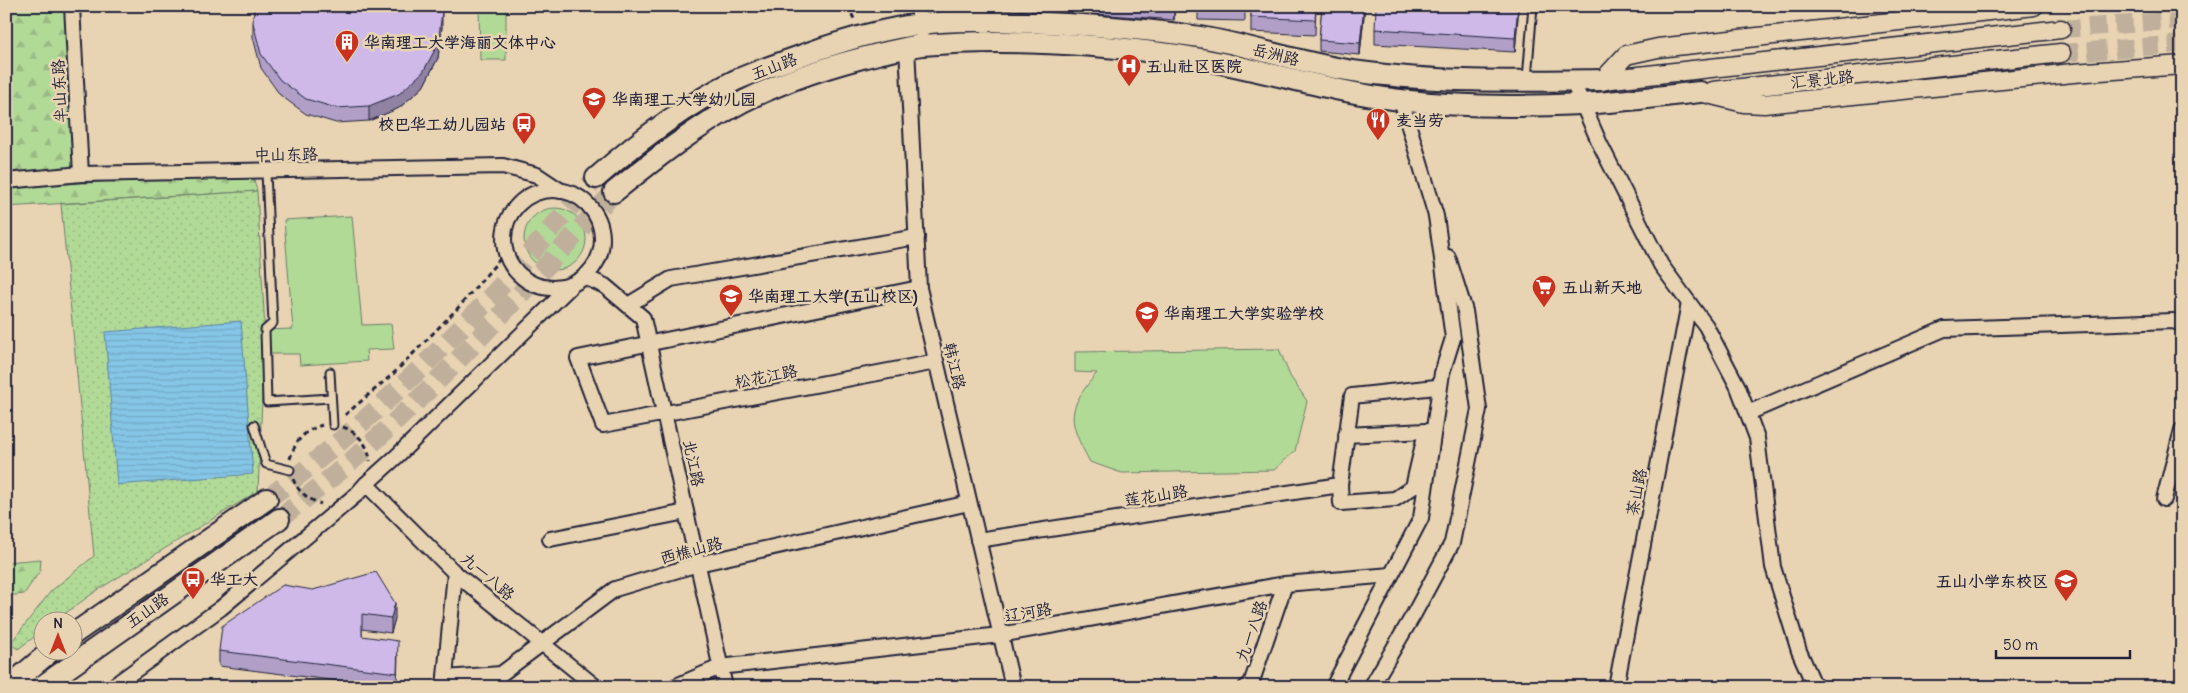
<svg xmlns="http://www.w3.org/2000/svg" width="2188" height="693" font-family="Delius,'LXGW WenKai TC',sans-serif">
<defs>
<pattern id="forest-firs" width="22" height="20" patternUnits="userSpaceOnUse" patternTransform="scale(1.25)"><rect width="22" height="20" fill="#b2da97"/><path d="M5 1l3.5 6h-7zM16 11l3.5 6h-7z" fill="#99bb83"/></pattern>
<pattern id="park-dots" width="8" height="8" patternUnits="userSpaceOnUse" patternTransform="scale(1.25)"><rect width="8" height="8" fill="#b2da97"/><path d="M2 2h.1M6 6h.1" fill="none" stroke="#99bb83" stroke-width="1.8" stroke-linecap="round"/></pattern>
<pattern id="water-rules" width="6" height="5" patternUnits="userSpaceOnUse" patternTransform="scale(1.25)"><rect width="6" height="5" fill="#85c5e6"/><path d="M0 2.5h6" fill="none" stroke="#73a9c6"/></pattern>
</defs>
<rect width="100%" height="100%" fill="#e8d4b3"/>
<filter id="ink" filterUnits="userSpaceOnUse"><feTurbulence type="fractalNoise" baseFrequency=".02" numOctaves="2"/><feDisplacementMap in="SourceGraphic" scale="10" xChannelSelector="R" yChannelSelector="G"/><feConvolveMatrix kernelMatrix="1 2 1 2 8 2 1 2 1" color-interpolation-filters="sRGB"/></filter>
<g filter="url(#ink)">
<g fill="#b2da97" stroke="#6a7e69">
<polygon points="479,6 506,6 506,60 480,60"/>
<circle cx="555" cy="239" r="31"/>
<polygon points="352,216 362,325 391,324 394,349 366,350 367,361 300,365 299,354 266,354 265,330 293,329 284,220"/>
<path d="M1279,349L1290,376L1307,401L1295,451L1274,470L1122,473L1090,462C1067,420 1066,410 1097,373L1075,372V352Z"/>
</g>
<g fill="url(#forest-firs)" stroke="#6a7e69">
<polygon points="6,6 72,6 81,174 6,179"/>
<polygon points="252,172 257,191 6,207 6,188"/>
<polygon points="41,559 40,571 24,594 6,596 6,562"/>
</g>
<polygon fill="url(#park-dots)" stroke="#6a7e69" points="257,191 265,330 258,491 96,591 56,620 42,620 42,631 18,649 10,644 51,591 94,556 61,204"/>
<polygon fill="url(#water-rules)" stroke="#5d84a2" points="241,321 253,474 117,485 105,332"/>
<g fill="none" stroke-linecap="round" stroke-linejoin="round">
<g stroke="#c0b09b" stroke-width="18" stroke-dasharray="18 9" stroke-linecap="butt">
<polyline points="2061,29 2182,20"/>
<polyline points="2061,53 2182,44"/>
</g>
<g stroke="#c0b09b" stroke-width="20" stroke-dasharray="20 10" stroke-linecap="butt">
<path d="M267,499C340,445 406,385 469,320C514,274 553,225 596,178"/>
<path d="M279,519C305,498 332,478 356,457C449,376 531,282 614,192"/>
<polyline points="10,687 20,677"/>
</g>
<defs>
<g id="service">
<polyline points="1527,79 1533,6"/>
<polyline points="266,172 273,323 265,330 267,402 331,398"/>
<polyline points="330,372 333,425"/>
<polyline points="254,425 266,464 290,470"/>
</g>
<g id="minor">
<polyline points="72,6 81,174"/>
<polyline points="918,6 921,32"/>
<polyline points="907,47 919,288 1013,687"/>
<polyline points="1572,80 1600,144 1661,265 1706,326 1738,387 1757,438 1773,567 1799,651 1815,687"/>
<polyline points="6,181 81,174 503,166 537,175 561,191"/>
<circle cx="553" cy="239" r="49"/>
<polyline points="585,277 605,286 643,318 725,687"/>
<polyline points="919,288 578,358 603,425 936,362"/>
<polyline points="628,305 671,279 917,237"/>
<polyline points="1748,413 1944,329 2173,321 2182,324"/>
<polyline points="1346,435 1426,431"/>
<polyline points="1424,440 1413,487 1395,499 1341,503 1340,485 1352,396 1436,387"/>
<polyline points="366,484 455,573 596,687"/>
<polyline points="2164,499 2182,430"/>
<polyline points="550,539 686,512"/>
<polyline points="978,540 1340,485"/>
<polyline points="445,678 501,674 615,589 698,564 969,503"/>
<polyline points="112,687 221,608 357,494 366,484 396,457 572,285"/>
<polyline points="444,687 455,573"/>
<polyline points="674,687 720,667 1000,635 1285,584 1391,575"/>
<polyline points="1246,687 1251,684 1285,584"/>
<polyline points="1333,687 1421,518 1442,373 1453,338 1436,216 1401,100"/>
<polyline points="1371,687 1414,614 1452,543 1479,409 1465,311 1448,257"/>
<polyline points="1616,687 1689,303"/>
</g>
<g id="tertiary">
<polyline points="1603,80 2061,29"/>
<polyline points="1603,80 1626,55 1658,48 2034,6"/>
<polyline points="1713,91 2061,53"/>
<polyline points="1700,92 1744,103 1764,104 2073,73 2182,65"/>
</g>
<g id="secondary">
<path d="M596,178C638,141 684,106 734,81C758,70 784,62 808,53C845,40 882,29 921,24C954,20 988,21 1021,22C1081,24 1141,28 1200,37C1254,46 1306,65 1360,72C1440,83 1522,81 1603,80"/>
<path d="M614,192C655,159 697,126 744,101C786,80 832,65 878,54C893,51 907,47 922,45C1005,38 1096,44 1177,55C1252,66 1325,91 1400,100C1459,107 1522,107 1581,104C1621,102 1661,96 1700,92"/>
<polyline points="72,635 267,499"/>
<polyline points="20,677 52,650"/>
<polyline points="41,687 279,519"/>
</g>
</defs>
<use href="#service" stroke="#22223b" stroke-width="11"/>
<use href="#minor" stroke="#22223b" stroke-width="18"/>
<use href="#tertiary" stroke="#22223b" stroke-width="21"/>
<use href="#secondary" stroke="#22223b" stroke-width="24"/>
<g stroke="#22223b" stroke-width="3" stroke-dasharray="5 4" stroke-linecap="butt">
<polyline points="848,6 854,19"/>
<polyline points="345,415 394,373 457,309 506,252"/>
<path d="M343,427C357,432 369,445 370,461"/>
<path d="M290,459C295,441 304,431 322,425"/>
<path d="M293,479C298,492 308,499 321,504"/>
</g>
<use href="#service" stroke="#e8d4b3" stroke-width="7"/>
<use href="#minor" stroke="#e8d4b3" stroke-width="14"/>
<use href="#tertiary" stroke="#e8d4b3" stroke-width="18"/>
<use href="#secondary" stroke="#e8d4b3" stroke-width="20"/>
</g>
<g fill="#b19fc8" stroke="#22223b">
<polygon points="1004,6 1042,6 1042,10 1004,9"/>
<polygon points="1045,6 1175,6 1174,20 1045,10"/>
<polygon points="1198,6 1245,6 1245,21 1198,20"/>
<polygon points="1251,6 1316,6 1315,35 1251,32"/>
<polygon points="1322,6 1365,6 1360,55 1319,51 1319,40"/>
<polygon points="1518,17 1515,52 1375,44 1375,29"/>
<polygon points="253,23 442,27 438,58 423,87 399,108 369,121 336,123 306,114 280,95 261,68 253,37"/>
<polygon points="283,585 395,618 391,633 362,629 362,636 398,655 397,687 386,687 219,666 219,651"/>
</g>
<g fill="#9082a3" stroke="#22223b">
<polygon points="1174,6 1175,6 1174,20"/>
<polygon points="1364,6 1365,6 1360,55 1360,43"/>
<polygon points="1518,6 1518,17 1515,52 1515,38"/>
<polygon points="442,12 442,27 438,58 423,87 399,108 369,121 369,106"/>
<polygon points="395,603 395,618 391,633 391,618"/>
</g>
<g fill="#ceb9e9" stroke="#22223b">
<polygon points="254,6 441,6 442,12 438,44 423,72 399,94 369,106 336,108 306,99 280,80 261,54 253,23"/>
<polygon points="1198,6 1245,6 1245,10 1198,8"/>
<polygon points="1251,6 1316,6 1315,20 1251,17"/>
<polygon points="1322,6 1364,6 1360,43 1319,40"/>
<polygon points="1376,6 1518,6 1515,38 1375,29"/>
<polygon points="376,572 395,603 391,618 362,614 362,636 398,641 397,673 219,651 222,626 283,585 313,590"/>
</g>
</g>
<defs>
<symbol id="building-pin" viewBox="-11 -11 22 30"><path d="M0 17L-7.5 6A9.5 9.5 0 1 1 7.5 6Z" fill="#c8321e" stroke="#e8d4b3"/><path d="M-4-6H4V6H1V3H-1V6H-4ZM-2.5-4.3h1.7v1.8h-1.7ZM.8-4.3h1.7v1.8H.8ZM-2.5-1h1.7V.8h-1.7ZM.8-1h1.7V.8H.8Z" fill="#fff"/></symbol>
<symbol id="hospital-pin" viewBox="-11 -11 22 30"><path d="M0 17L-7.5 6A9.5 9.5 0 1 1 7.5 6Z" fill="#c8321e" stroke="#e8d4b3"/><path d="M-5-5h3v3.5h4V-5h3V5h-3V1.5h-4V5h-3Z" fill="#fff"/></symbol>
<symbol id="school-pin" viewBox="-11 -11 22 30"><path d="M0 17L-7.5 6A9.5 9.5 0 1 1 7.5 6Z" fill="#c8321e" stroke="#e8d4b3"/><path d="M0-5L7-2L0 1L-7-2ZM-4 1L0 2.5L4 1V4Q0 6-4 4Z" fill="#fff"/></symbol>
<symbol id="restaurant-pin" viewBox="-11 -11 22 30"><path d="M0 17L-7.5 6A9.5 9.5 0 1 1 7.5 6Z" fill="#c8321e" stroke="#e8d4b3"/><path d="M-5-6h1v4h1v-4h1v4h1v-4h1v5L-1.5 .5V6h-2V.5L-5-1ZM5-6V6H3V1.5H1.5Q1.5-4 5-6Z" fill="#fff"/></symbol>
<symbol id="bus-pin" viewBox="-11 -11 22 30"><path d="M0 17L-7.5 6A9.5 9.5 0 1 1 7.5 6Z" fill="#c8321e" stroke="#e8d4b3"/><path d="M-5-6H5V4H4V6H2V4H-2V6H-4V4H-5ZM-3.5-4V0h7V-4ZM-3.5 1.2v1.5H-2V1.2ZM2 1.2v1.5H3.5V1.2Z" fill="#fff"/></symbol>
<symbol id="supermarket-pin" viewBox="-11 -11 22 30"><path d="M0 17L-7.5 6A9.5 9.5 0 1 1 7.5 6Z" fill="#c8321e" stroke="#e8d4b3"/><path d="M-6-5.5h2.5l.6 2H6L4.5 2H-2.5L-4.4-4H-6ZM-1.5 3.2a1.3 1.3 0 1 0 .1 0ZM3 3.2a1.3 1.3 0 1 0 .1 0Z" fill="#fff"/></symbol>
<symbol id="university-pin" viewBox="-11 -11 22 30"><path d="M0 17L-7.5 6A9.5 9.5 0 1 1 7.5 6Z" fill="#c8321e" stroke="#e8d4b3"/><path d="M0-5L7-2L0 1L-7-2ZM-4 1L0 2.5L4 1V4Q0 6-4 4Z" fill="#fff"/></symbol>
</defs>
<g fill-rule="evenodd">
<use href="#building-pin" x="333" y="28" width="28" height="38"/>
<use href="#hospital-pin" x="1115" y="52" width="28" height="38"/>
<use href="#school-pin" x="580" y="85" width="28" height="38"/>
<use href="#restaurant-pin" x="1364" y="106" width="28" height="38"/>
<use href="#bus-pin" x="510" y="110" width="28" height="38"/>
<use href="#supermarket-pin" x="1530" y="273" width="28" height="38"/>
<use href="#university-pin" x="717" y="282" width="28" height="38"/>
<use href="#school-pin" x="1133" y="299" width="28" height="38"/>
<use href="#bus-pin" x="179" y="565" width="28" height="38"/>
<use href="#school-pin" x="2052" y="567" width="28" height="38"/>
</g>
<g text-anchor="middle" stroke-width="5" stroke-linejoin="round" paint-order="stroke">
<g font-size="16" font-weight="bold" fill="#22223b" stroke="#e8d4b3" text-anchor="start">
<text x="364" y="48">华南理工大学海丽文体中心</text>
<text x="1146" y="72">五山社区医院</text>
<text x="612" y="105">华南理工大学幼儿园</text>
<text x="1396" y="126">麦当劳</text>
<text x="506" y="130" text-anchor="end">校巴华工幼儿园站</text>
<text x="1562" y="293">五山新天地</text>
<text x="748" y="302">华南理工大学(五山校区)</text>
<text x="1164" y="319">华南理工大学实验学校</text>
<text x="210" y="585">华工大</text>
<text x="2048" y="587" text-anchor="end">五山小学东校区</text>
</g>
<g font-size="16" fill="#22223b" stroke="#e8d4b3">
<text transform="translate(1276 54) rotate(14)" y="6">岳洲路</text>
<text transform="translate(774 66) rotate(-21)" y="6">五山路</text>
<text transform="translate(1822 79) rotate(-6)" y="6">汇景北路</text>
<text transform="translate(59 91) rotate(-93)" y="6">半山东路</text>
<text transform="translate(286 154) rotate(-1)" y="6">中山东路</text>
<text transform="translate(955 366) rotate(77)" y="6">韩江路</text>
<text transform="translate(766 376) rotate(-11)" y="6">松花江路</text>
<text transform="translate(694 463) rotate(78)" y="6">北江路</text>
<text transform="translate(1636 492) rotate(-79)" y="6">茶山路</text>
<text transform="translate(1156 495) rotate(-9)" y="6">莲花山路</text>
<text transform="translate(691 550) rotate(-15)" y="6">西樵山路</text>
<text transform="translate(488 576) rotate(40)" y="6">九一八路</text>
<text transform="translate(147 610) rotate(-35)" y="6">五山路</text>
<text transform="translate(1028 612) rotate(-10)" y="6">辽河路</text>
<text transform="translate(1251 631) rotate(-71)" y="6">九一八路</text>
</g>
</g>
<rect width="2188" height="693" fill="none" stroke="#e8d4b3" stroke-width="25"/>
<rect x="12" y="12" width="2163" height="668" fill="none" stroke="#22223b" stroke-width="2" filter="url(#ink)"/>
<g transform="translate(58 636)"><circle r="24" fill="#e8d4b3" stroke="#998d83"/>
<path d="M0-4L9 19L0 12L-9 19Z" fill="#c8321e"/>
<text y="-8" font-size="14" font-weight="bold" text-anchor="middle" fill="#22223b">N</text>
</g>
<path d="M1996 650v8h134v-8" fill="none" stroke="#22223b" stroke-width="2.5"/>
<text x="2003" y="650" font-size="15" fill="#22223b" stroke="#e8d4b3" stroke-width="4" paint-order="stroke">50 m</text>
</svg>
